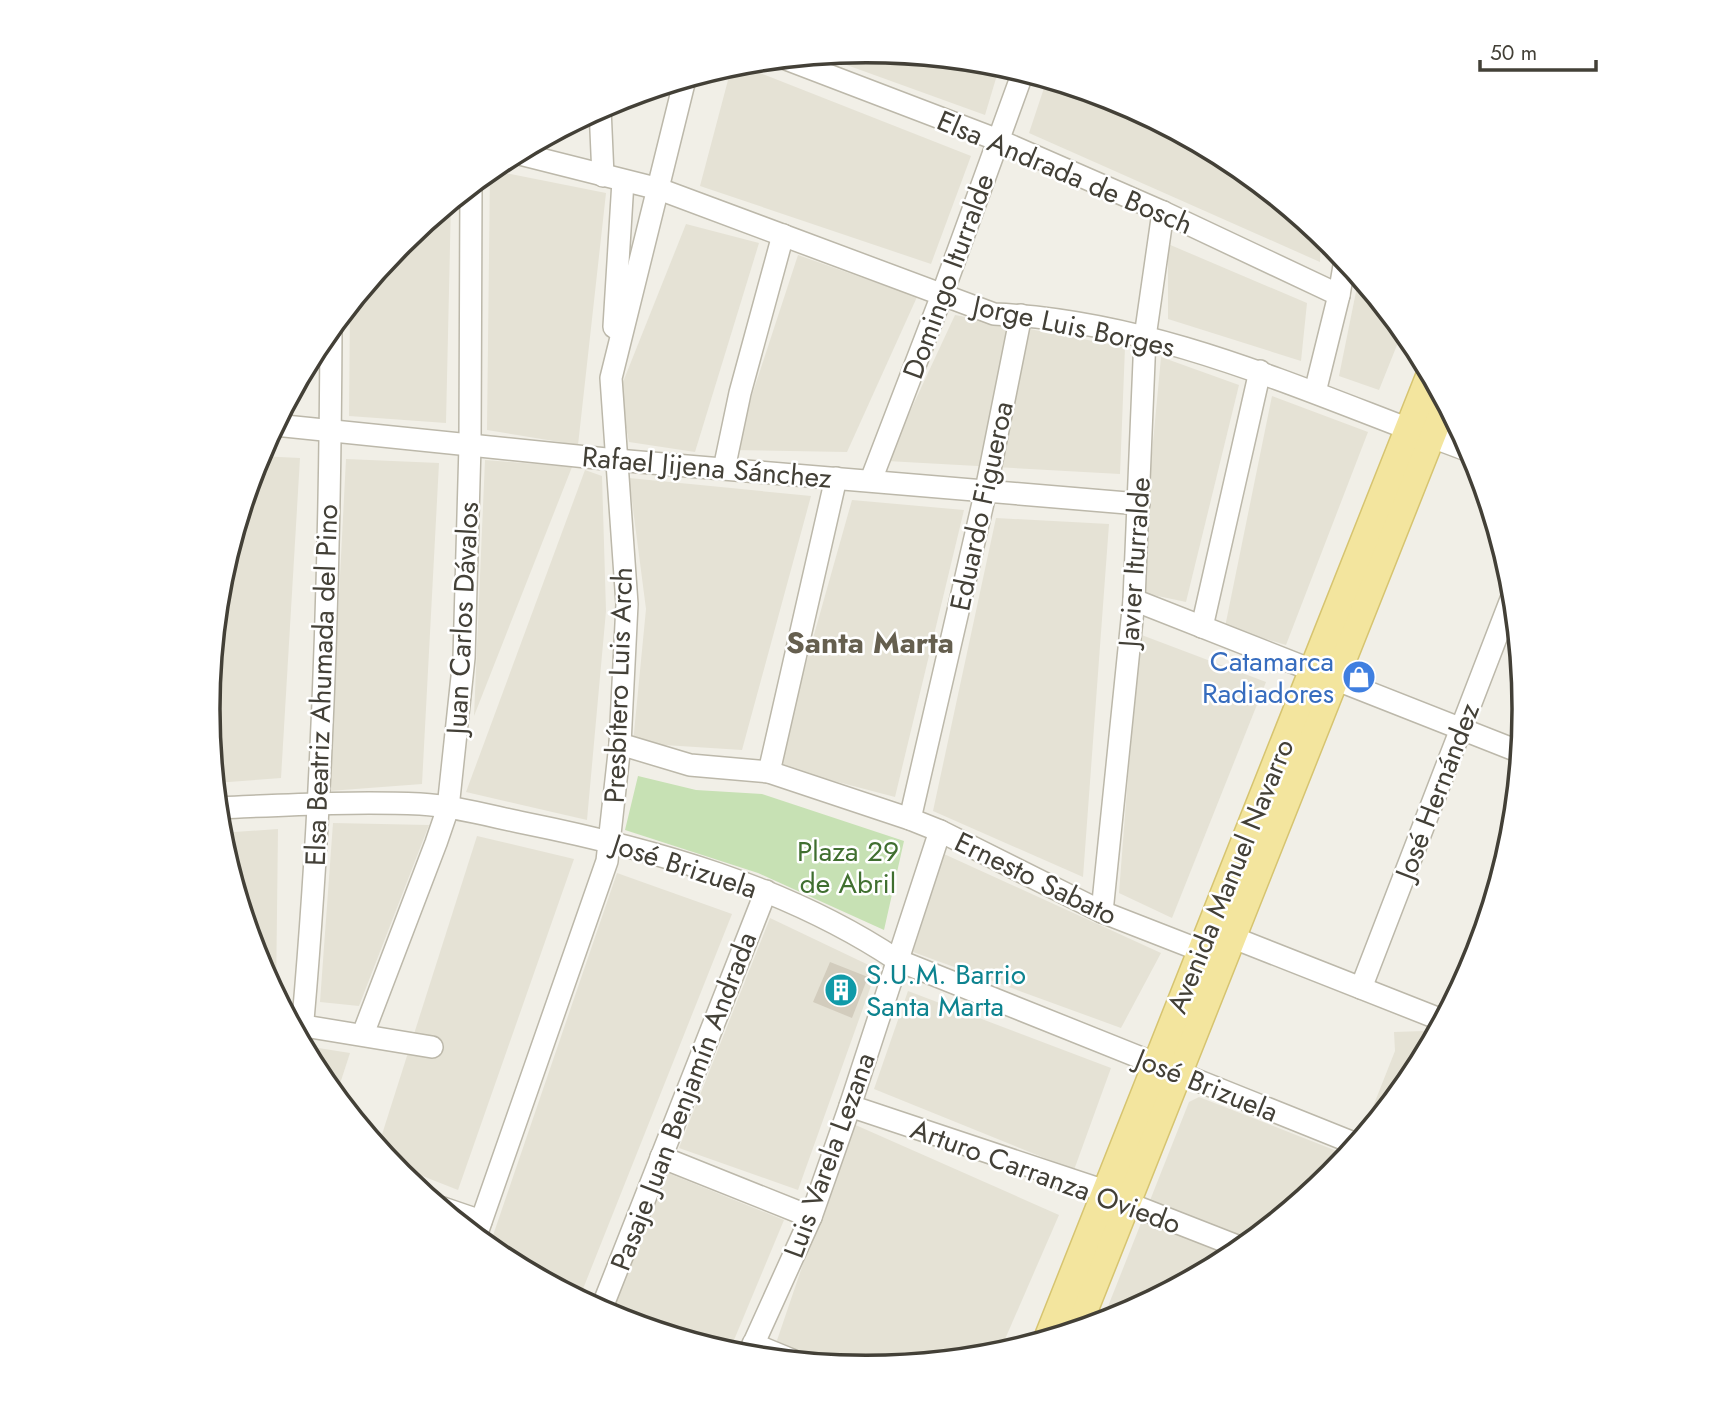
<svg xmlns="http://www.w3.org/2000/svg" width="1732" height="1418" font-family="Jost,sans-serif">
<rect width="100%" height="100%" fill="#f1efe7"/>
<g fill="#e5e2d5">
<polygon points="866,51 995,63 1000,65 985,115 819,55"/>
<polygon points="737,64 971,156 931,264 700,186 732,65"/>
<polygon points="1047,79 1118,101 1232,162 1321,235 1320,262 1029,133"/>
<polygon points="490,170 606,193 578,445 487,430"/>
<polygon points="451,202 446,423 349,416 350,306 401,243"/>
<polygon points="686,224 759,243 695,452 629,442 619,392"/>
<polygon points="1168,244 1307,303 1301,361 1168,319"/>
<polygon points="798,255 917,297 847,452 734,450"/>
<polygon points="1359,277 1403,330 1379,390 1339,376"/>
<polygon points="955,315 1125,347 1120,474 887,461"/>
<polygon points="1161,357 1239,385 1186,602 1139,592"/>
<polygon points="1272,396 1368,432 1286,645 1225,627"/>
<polygon points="259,456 300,458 281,778 215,783 208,709 220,580"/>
<polygon points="346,459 439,463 422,784 329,791"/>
<polygon points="485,460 572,467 474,716"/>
<polygon points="585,470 602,476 606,611 587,820 466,792"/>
<polygon points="629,478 811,496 742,750 633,743 646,609"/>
<polygon points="852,500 964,510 895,797 777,766"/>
<polygon points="996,518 1109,524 1083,877 933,811"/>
<polygon points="1139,634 1266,682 1172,918 1119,893"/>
<polygon points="333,823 429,825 359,1006 320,1002"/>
<polygon points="278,829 276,995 258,961 220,833"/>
<polygon points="477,836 574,859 458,1190 392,1164 378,1147"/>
<polygon points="944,854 1161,953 1121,1028 913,952"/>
<polygon points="617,873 732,914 579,1299 500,1256 489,1247"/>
<polygon points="770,918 877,969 798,1190 679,1148"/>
<polygon points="908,991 1111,1068 1074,1170 874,1089"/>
<polygon points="1424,1031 1434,1035 1413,1075 1366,1133 1363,1132 1395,1051 1394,1032"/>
<polygon points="312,1047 350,1053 336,1096 318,1074 311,1061"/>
<polygon points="1199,1097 1347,1155 1331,1175 1231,1257 1118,1317 1104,1321 1103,1319 1189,1102"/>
<polygon points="851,1123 1059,1215 999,1353 866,1367 771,1358"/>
<polygon points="668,1173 784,1220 729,1352 610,1315"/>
</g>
<polygon fill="#c7e1b4" points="638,776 696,790 762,794 904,841 884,930 758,873 625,830"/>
<polygon fill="#d2ccbd" points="830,962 868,977 852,1018 813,1002"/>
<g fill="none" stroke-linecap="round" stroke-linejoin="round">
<defs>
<g id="minor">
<polyline points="786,59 998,140 1163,212 1339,295"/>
<polyline points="600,108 603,176"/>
<path d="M516,153L659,189L994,314C1139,320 1273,377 1406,428C1428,436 1450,443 1471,452"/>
<polyline points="614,327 623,181"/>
<polyline points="1315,392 1339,295 1345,260"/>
<polyline points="275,425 616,460 1139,504"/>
<polyline points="724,469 740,393 783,235"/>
<polyline points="871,480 942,295 1023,72"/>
<polyline points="1134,600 1520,752"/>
<polyline points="1202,627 1260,371"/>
<polyline points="620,744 690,765 769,772 910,819 940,831 1102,912 1202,951 1234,938 1442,1020"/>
<polyline points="769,772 836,478"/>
<path d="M217,808C285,805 352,801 420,804C455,806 490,816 524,823C653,849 786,886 897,960L1356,1144"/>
<polyline points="910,819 986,490 1021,315"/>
<polyline points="1102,912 1134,600 1145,337 1163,212"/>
<polyline points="1361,988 1513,594"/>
<polyline points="292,1024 432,1047"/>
<polyline points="363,1034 436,843 448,808 464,658 470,445 471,185"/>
<path d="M301,1042C323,805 330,566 331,328"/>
<polyline points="850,1106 1105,1191 1127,1203 1242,1248"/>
<polyline points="661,1157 811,1217"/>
<polyline points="440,1207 481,1221"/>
<polyline points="476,1236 607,861 620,744 627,604 611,378 685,79"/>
<polyline points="601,1310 766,891"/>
<polyline points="753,1344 792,1360"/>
<polyline points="748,1356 811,1217 850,1106 940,831"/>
</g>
<g id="major">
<polyline points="1077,1329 1445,403"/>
<polyline points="1047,1339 1430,374"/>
</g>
</defs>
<use href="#minor" stroke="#bcb8aa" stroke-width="24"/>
<use href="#major" stroke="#d6c470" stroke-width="29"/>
<use href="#minor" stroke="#fff" stroke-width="21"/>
<use href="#major" stroke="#f3e59e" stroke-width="26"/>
</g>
<defs>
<symbol id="shop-disc" viewBox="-11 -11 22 22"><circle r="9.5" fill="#3f7fe0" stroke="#fff"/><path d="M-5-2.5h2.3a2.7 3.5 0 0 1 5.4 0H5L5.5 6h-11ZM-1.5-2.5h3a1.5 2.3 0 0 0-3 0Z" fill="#fff"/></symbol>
<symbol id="building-disc" viewBox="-11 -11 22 22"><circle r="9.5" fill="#0f9aa8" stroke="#fff"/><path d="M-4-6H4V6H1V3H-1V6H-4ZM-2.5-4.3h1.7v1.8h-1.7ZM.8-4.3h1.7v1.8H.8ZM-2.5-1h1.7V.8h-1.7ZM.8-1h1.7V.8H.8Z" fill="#fff"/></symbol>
</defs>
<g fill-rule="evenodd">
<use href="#shop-disc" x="1340" y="658" width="38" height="38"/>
<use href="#building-disc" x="822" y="971" width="38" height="38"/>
</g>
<g text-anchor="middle" stroke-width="5" stroke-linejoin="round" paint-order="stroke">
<g font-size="28" fill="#434037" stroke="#fff">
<text transform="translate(1065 172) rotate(23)" y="10">Elsa Andrada de Bosch</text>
<text transform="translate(948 276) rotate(-70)" y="10">Domingo Iturralde</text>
<text transform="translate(1074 326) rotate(12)" y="10">Jorge Luis Borges</text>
<text transform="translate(707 467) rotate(5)" y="10">Rafael Jijena Sánchez</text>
<text transform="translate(981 506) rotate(-78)" y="10">Eduardo Figueroa</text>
<text transform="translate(1134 562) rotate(-86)" y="10">Javier Iturralde</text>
<text transform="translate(462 618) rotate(-87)" y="10">Juan Carlos Dávalos</text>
<text transform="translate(321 685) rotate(-88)" y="10">Elsa Beatriz Ahumada del Pino</text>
<text transform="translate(618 685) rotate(-88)" y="10">Presbítero Luis Arch</text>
<text transform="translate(1437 791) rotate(-69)" y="10">José Hernández</text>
<text transform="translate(685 866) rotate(18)" y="10">José Brizuela</text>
<text transform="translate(1230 876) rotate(-68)" y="10">Avenida Manuel Navarro</text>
<text transform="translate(1036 878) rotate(26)" y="10">Ernesto Sabato</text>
<text transform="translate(1207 1085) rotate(22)" y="10">José Brizuela</text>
<text transform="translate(683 1101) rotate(-69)" y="10">Pasaje Juan Benjamín Andrada</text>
<text transform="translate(829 1155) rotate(-70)" y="10">Luis Varela Lezana</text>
<text transform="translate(1046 1176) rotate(20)" y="10">Arturo Carranza Oviedo</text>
</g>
<g font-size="28" fill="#366cbe" stroke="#fff" text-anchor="end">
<text x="1334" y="671">Catamarca<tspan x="1334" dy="32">Radiadores</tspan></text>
</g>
<g font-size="28" fill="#406f30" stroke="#fff">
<text x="848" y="861">Plaza 29<tspan x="848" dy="32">de Abril</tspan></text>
</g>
<g font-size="28" fill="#0d838f" stroke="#fff" text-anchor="start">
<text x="866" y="984">S.U.M. Barrio<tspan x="866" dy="32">Santa Marta</tspan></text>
</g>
<g font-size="30" font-weight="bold" fill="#655f4f" stroke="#fff">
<text x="870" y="653">Santa Marta</text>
</g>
</g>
<path d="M0 0H1732V1418H0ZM220 709a646 646 0 1 1 1292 0a646 646 0 1 1-1292 0Z" fill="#fff" fill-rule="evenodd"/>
<path fill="none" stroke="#434037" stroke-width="3.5" d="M220 709a646 646 0 1 1 1292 0a646 646 0 1 1-1292 0Z"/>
<path d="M1480 60v10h116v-10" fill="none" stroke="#434037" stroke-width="3.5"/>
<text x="1490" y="60" font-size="21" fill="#434037" stroke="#ffffff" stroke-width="5" paint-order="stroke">50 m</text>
</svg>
